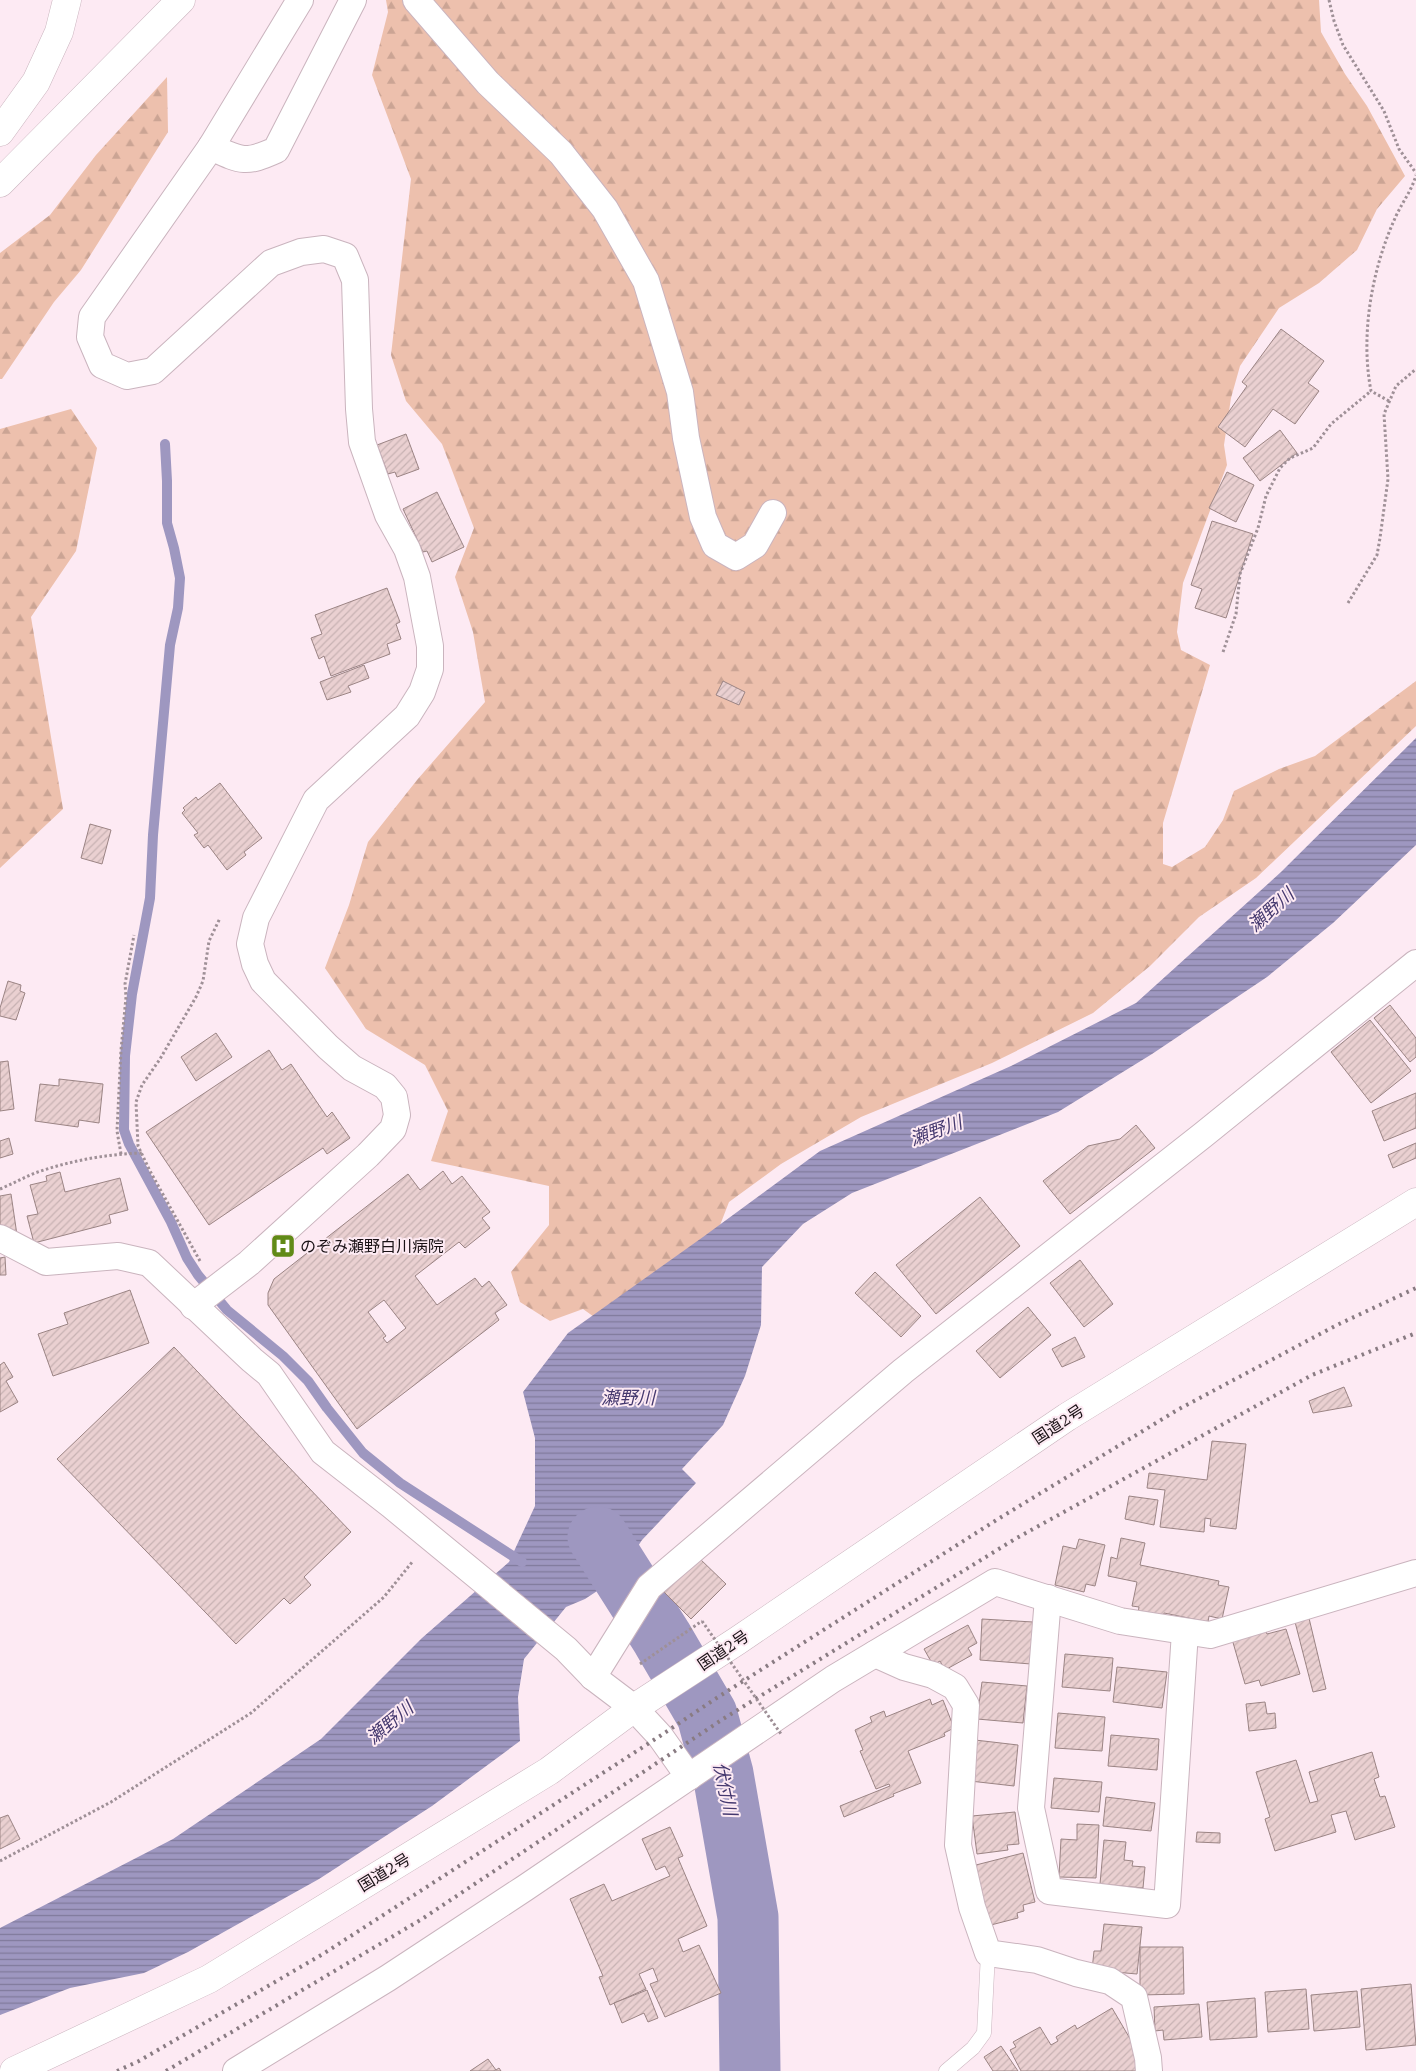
<svg xmlns="http://www.w3.org/2000/svg" width="1416" height="2071" font-family="'IBM Plex Serif','Noto Sans JP',serif">
<defs>
<pattern id="forest-firs" width="22" height="20" patternUnits="userSpaceOnUse" patternTransform="scale(1.25)"><rect width="22" height="20" fill="#edc0ad"/><path d="M5 1l3.5 6h-7zM16 11l3.5 6h-7z" fill="#cba494"/></pattern>
<pattern id="water-rules" width="6" height="5" patternUnits="userSpaceOnUse" patternTransform="scale(1.25)"><rect width="6" height="5" fill="#9e97c0"/><path d="M0 2.5h6" fill="none" stroke="#807a9b"/></pattern>
<pattern id="building-hatch" width="6" height="6" patternUnits="userSpaceOnUse" patternTransform="scale(1.25)"><rect width="6" height="6" fill="#ead0d1"/><path d="M-1 1l2-2M0 6l6-6M5 7l2-2" fill="none" stroke="#c8b2b3"/></pattern>
</defs>
<rect width="100%" height="100%" fill="#fdeaf3"/>
<g fill="url(#forest-firs)">
<polygon points="386,0 1319,0 1321,32 1345,74 1367,106 1405,176 1377,209 1357,250 1319,283 1279,308 1240,366 1231,398 1224,445 1227,465 1183,583 1177,632 1181,650 1210,665 1163,823 1163,864 1172,867 1205,847 1223,820 1234,791 1279,769 1315,756 1416,681 1416,726 1256,878 1199,917 1150,966 1093,1013 992,1063 861,1117 781,1164 729,1202 705,1264 618,1334 583,1309 550,1321 520,1302 511,1272 549,1225 549,1186 431,1161 448,1111 425,1065 366,1029 325,968 349,905 368,842 417,780 485,702 473,632 455,577 474,528 442,444 406,401 391,355 411,179 372,75 388,12"/>
<polygon points="167,77 168,132 81,270 54,302 2,379 0,379 0,253 50,215 96,155"/>
<polygon points="71,409 97,448 76,551 31,617 63,809 0,868 0,429"/>
</g>
<polygon fill="url(#water-rules)" points="1416,738 1416,845 1333,923 1267,977 1152,1054 1058,1112 852,1193 803,1224 762,1267 761,1325 745,1376 723,1425 682,1469 696,1483 642,1540 617,1578 585,1599 566,1607 524,1659 518,1697 520,1741 432,1806 319,1879 188,1952 144,1973 70,1988 0,2015 0,1928 173,1839 321,1739 422,1638 509,1562 535,1506 535,1438 523,1392 568,1333 703,1237 820,1151 1011,1066 1136,1003 1281,872"/>
<g fill="none" stroke-linecap="round" stroke-linejoin="round">
<polyline stroke="#9e97c0" stroke-width="10" points="165,444 167,481 167,523 174,548 180,578 178,608 170,645 153,835 150,898 132,994 125,1056 124,1130 129,1144 171,1222 187,1258 198,1275 227,1310 283,1356 308,1381 327,1408 363,1453 400,1483 522,1562"/>
<polyline stroke="#9e97c0" stroke-width="61" points="598,1537 662,1638 707,1715 723,1774 748,1917 750,2071"/>
</g>
<g fill="url(#building-hatch)" stroke="#9b8484" fill-rule="evenodd">
<polygon points="1281,329 1324,361 1308,383 1319,391 1295,424 1273,409 1245,447 1218,427 1247,386 1242,382"/>
<polygon points="1280,430 1297,453 1260,481 1243,458"/>
<polygon points="406,434 419,469 397,477 395,472 388,474 377,445"/>
<polygon points="1227,472 1254,485 1236,522 1209,508"/>
<polygon points="437,492 464,547 432,562 427,551 423,552 403,509"/>
<polygon points="1212,521 1253,534 1226,618 1195,608 1202,589 1191,585"/>
<polygon points="387,588 400,622 396,624 401,639 387,644 390,654 331,676 324,656 319,659 311,638 322,634 315,615"/>
<polygon points="364,665 369,678 348,686 351,692 327,700 320,682"/>
<polygon points="723,681 745,692 739,705 716,695"/>
<polygon points="220,783 262,838 244,852 246,855 227,870 208,845 204,848 194,835 198,833 182,813 185,810 183,808 196,797 198,800"/>
<polygon points="90,824 111,830 102,864 81,858"/>
<polygon points="8,981 21,985 20,991 25,993 16,1020 0,1016 0,1008"/>
<polygon points="1390,1005 1416,1038 1416,1057 1410,1062 1374,1018"/>
<polygon points="1370,1020 1411,1071 1371,1103 1331,1052"/>
<polygon points="216,1033 232,1057 196,1081 181,1057"/>
<polygon points="269,1050 282,1070 291,1064 327,1117 332,1112 350,1138 327,1154 323,1148 209,1225 146,1132"/>
<polygon points="8,1061 14,1109 0,1111 0,1062"/>
<polygon points="59,1079 103,1084 99,1123 79,1120 78,1127 35,1121 40,1084 59,1086"/>
<polygon points="1416,1093 1416,1128 1384,1141 1372,1111"/>
<polygon points="1136,1125 1155,1148 1070,1214 1043,1181 1088,1146 1120,1139"/>
<polygon points="9,1138 13,1154 0,1158 0,1141"/>
<polygon points="1416,1143 1416,1158 1393,1168 1388,1155"/>
<path d="M443,1171L452,1184L462,1176L490,1212L482,1218L490,1228L465,1248L459,1242L415,1276L437,1305L475,1278L482,1287L489,1281L507,1305L495,1313L499,1320L357,1429L268,1305V1293L274,1279L408,1174L420,1190ZM384,1300L406,1328L387,1343L383,1338L386,1336L368,1312Z"/>
<polygon points="60,1172 65,1192 120,1178 128,1210 109,1215 111,1223 34,1243 27,1216 38,1214 30,1185 47,1181 46,1176"/>
<polygon points="11,1194 17,1235 0,1228 0,1196"/>
<polygon points="980,1197 1020,1246 936,1314 896,1265"/>
<polygon points="5,1257 6,1275 0,1275 0,1258"/>
<polygon points="1080,1260 1113,1304 1084,1327 1050,1283"/>
<polygon points="875,1272 921,1316 901,1337 855,1293"/>
<polygon points="130,1290 149,1343 53,1376 38,1334 68,1324 64,1313"/>
<polygon points="1028,1307 1051,1335 1000,1378 976,1351"/>
<polygon points="1075,1337 1085,1357 1062,1367 1052,1349"/>
<polygon points="174,1347 351,1532 304,1577 311,1585 290,1604 284,1598 236,1644 57,1459"/>
<polygon points="4,1362 13,1377 6,1381 18,1402 0,1412 0,1365"/>
<polygon points="1344,1387 1352,1406 1313,1413 1309,1401"/>
<polygon points="1212,1441 1246,1444 1236,1529 1210,1526 1211,1519 1205,1518 1204,1532 1160,1527 1165,1490 1147,1488 1149,1473 1207,1480"/>
<polygon points="1129,1496 1158,1500 1154,1525 1125,1519"/>
<polygon points="1121,1538 1145,1543 1140,1565 1219,1581 1218,1585 1229,1587 1222,1619 1209,1616 1208,1622 1164,1613 1163,1618 1138,1613 1139,1607 1132,1606 1137,1582 1108,1576 1111,1557 1117,1559"/>
<polygon points="1079,1539 1105,1545 1095,1586 1086,1584 1084,1592 1055,1585 1063,1546 1076,1549"/>
<polygon points="699,1558 726,1584 691,1619 664,1592"/>
<polygon points="1308,1614 1326,1689 1313,1692 1294,1618"/>
<polygon points="982,1619 1033,1622 1031,1664 980,1660"/>
<polygon points="968,1625 977,1643 968,1648 972,1655 945,1670 940,1661 933,1665 924,1649"/>
<polygon points="1265,1629 1267,1634 1286,1629 1300,1674 1261,1686 1259,1680 1245,1684 1232,1639"/>
<polygon points="1065,1654 1113,1658 1110,1691 1062,1687"/>
<polygon points="1117,1667 1167,1672 1162,1708 1113,1702"/>
<polygon points="982,1682 1027,1686 1023,1723 977,1719"/>
<polygon points="930,1699 932,1705 943,1700 954,1728 944,1733 945,1736 908,1751 921,1783 893,1794 894,1796 844,1817 840,1806 890,1786 889,1784 876,1789 860,1751 863,1750 855,1730 872,1722 870,1717 884,1711 886,1717"/>
<polygon points="1265,1702 1267,1714 1275,1713 1276,1728 1249,1731 1246,1704"/>
<polygon points="1058,1713 1105,1717 1102,1751 1055,1748"/>
<polygon points="1111,1735 1159,1739 1157,1770 1108,1766"/>
<polygon points="975,1740 1018,1745 1014,1786 970,1781"/>
<polygon points="1372,1752 1379,1777 1374,1779 1380,1797 1385,1796 1395,1827 1355,1840 1346,1811 1331,1815 1336,1832 1275,1851 1265,1819 1270,1817 1256,1772 1296,1760 1310,1803 1318,1801 1309,1772"/>
<polygon points="1054,1778 1102,1782 1099,1812 1051,1808"/>
<polygon points="1106,1797 1155,1803 1151,1831 1103,1826"/>
<polygon points="1015,1812 1019,1844 1007,1845 1008,1850 977,1854 972,1816"/>
<polygon points="8,1815 20,1839 0,1849 0,1818"/>
<polygon points="1077,1824 1099,1825 1096,1878 1059,1877 1061,1839 1077,1840"/>
<polygon points="670,1827 683,1856 678,1858 707,1926 678,1939 683,1952 699,1945 721,1993 665,2017 650,1984 658,1981 653,1968 639,1974 646,1989 610,2005 599,1977 603,1976 570,1899 604,1884 612,1901 670,1876 665,1866 656,1870 642,1839"/>
<polygon points="1197,1832 1220,1833 1220,1843 1196,1842"/>
<polygon points="1104,1840 1126,1842 1124,1860 1133,1861 1132,1866 1145,1867 1143,1888 1100,1884"/>
<polygon points="1023,1853 1035,1902 1023,1905 1024,1911 1017,1913 1018,1918 987,1926 972,1866"/>
<polygon points="1104,1924 1142,1927 1137,1974 1092,1970 1094,1951 1101,1951"/>
<polygon points="1140,1947 1183,1947 1184,1994 1140,1995"/>
<polygon points="1411,1984 1416,2045 1366,2050 1361,1989"/>
<polygon points="1306,1989 1309,2029 1268,2032 1265,1992"/>
<polygon points="647,1990 658,2018 648,2022 644,2013 622,2023 614,2003"/>
<polygon points="1357,1991 1360,2027 1314,2031 1311,1995"/>
<polygon points="1255,1998 1257,2037 1210,2040 1207,2002"/>
<polygon points="1199,2004 1202,2037 1164,2040 1163,2030 1155,2031 1154,2007"/>
<polygon points="1112,2008 1142,2059 1142,2071 1021,2071 1010,2050 1016,2047 1013,2042 1040,2027 1051,2045 1058,2041 1056,2037 1075,2025 1077,2029"/>
<polygon points="1001,2046 1018,2071 993,2071 984,2057"/>
<polygon points="488,2059 496,2070 499,2068 501,2071 470,2071"/>
</g>
<g fill="none" stroke-linecap="round" stroke-linejoin="round">
<defs>
<polyline id="lane" points="946,2071 973,2048 984,2033 988,1953"/>
<g id="street">
<polyline points="416,0 488,83 561,153 605,209 646,281 680,392 686,438 703,517 715,545 736,557 755,545 773,513"/>
<path d="M211,147C241,161 245,164 276,150L353,0"/>
<polyline points="0,1238 46,1262 118,1256 149,1263 252,1360 269,1374 323,1452 391,1505 566,1649 593,1677 634,1708 660,1736 689,1777"/>
<polyline points="193,1306 249,1263 368,1155 393,1129 397,1115 394,1097 385,1086 352,1068 328,1047 263,981 255,964 250,944 256,918 316,800 407,716 422,692 430,669 430,646 417,577 407,549 388,515 362,442 359,409 355,280 345,256 324,249 301,252 271,263 153,371 127,376 102,365 90,337 92,317 211,147 300,0"/>
<polyline points="1048,1598 1031,1808 1049,1891 1167,1905 1185,1632"/>
<polyline points="875,1654 904,1667 933,1675 955,1687 966,1705 958,1845 972,1907 988,1953 1037,1960 1076,1973 1110,1981 1134,1997 1148,2058 1149,2071"/>
<polyline points="593,1677 649,1587 903,1371 1203,1135 1416,963"/>
<polyline points="236,2071 388,1978 525,1888 833,1679 995,1582 1120,1621 1210,1635 1416,1573"/>
</g>
<g id="highway">
<polyline points="0,132 36,82 59,32 67,0"/>
<polyline points="0,183 181,0"/>
<polyline points="14,2071 209,1979 549,1771 634,1708 737,1641 1067,1417 1416,1202"/>
</g>
</defs>
<use href="#lane" stroke="#cab4be" stroke-width="15"/>
<use href="#street" stroke="#cab4be" stroke-width="28"/>
<use href="#highway" stroke="#cab4be" stroke-width="29"/>
<g stroke="#9f9097" stroke-width="3" stroke-dasharray="2.5 2.5" stroke-linecap="butt">
<polyline points="1329,0 1334,21 1343,45 1384,111 1399,149 1416,173"/>
<path d="M1389,401L1371,391C1360,334 1372,268 1396,216C1403,201 1412,190 1416,175"/>
<polyline points="1348,603 1377,555 1380,538 1388,479 1384,414 1396,386 1416,369"/>
<polyline points="1223,652 1236,614 1240,574 1258,528 1266,496 1280,468 1290,458 1313,448 1331,424 1371,391"/>
<polyline points="121,1154 117,1131 121,1050 126,997 125,984 134,935"/>
<path d="M0,1189C12,1184 23,1178 35,1173C69,1161 106,1154 142,1153"/>
<polyline points="200,1261 150,1171 138,1146 136,1102 142,1085 160,1059 196,997 203,981 209,941 220,918"/>
<polyline points="640,1664 702,1621"/>
<polyline points="0,1861 111,1802 251,1713 384,1597 413,1561"/>
</g>
<use href="#lane" stroke="#fff" stroke-width="14"/>
<use href="#street" stroke="#fff" stroke-width="26"/>
<use href="#highway" stroke="#fff" stroke-width="28"/>
<g stroke="#897b82" stroke-width="4" stroke-dasharray="2.5 5" stroke-linecap="butt">
<polyline points="117,2071 139,2061 323,1954 660,1736 715,1699 998,1519 1179,1409 1337,1325 1416,1288"/>
<polyline points="166,2071 422,1919 723,1719 1015,1539 1312,1375 1416,1333"/>
</g>
<polyline stroke="#9f9097" stroke-width="3" stroke-dasharray="2.5 2.5" stroke-linecap="butt" points="702,1621 781,1734"/>
</g>
<defs>
<symbol id="hospital-square" viewBox="-11 -11 22 22"><rect x="-9" y="-9" width="18" height="18" rx="4" fill="#618a17" stroke="#fdeaf3"/><path d="M-5-5h3v3.5h4V-5h3V5h-3V1.5h-4V5h-3Z" fill="#fff"/></symbol>
</defs>
<g fill-rule="evenodd">
<use href="#hospital-square" x="269" y="1232" width="28" height="28"/>
</g>
<g text-anchor="middle" stroke-width="4" stroke-linejoin="round" paint-order="stroke">
<g font-size="16" fill="#191115" stroke="#fdeaf3" text-anchor="start">
<text x="300" y="1252">のぞみ瀬野白川病院</text>
</g>
<g font-size="16" fill="#191115" stroke="#fdeaf3">
<text transform="translate(1058 1424) rotate(-33)" y="6">国道2号</text>
<text transform="translate(723 1650) rotate(-34)" y="6">国道2号</text>
<text transform="translate(384 1872) rotate(-31)" y="6">国道2号</text>
</g>
<g font-size="18" font-style="italic" fill="#45396f" stroke="#fdeaf3">
<text transform="translate(1271 910) rotate(-42)" y="6">瀬野川</text>
<text transform="translate(936 1131) rotate(-20)" y="6">瀬野川</text>
<text x="628" y="1404">瀬野川</text>
<text transform="translate(390 1723) rotate(-40)" y="6">瀬野川</text>
<text transform="translate(725 1789) rotate(78)" y="6">伏付川</text>
</g>
</g>
</svg>
